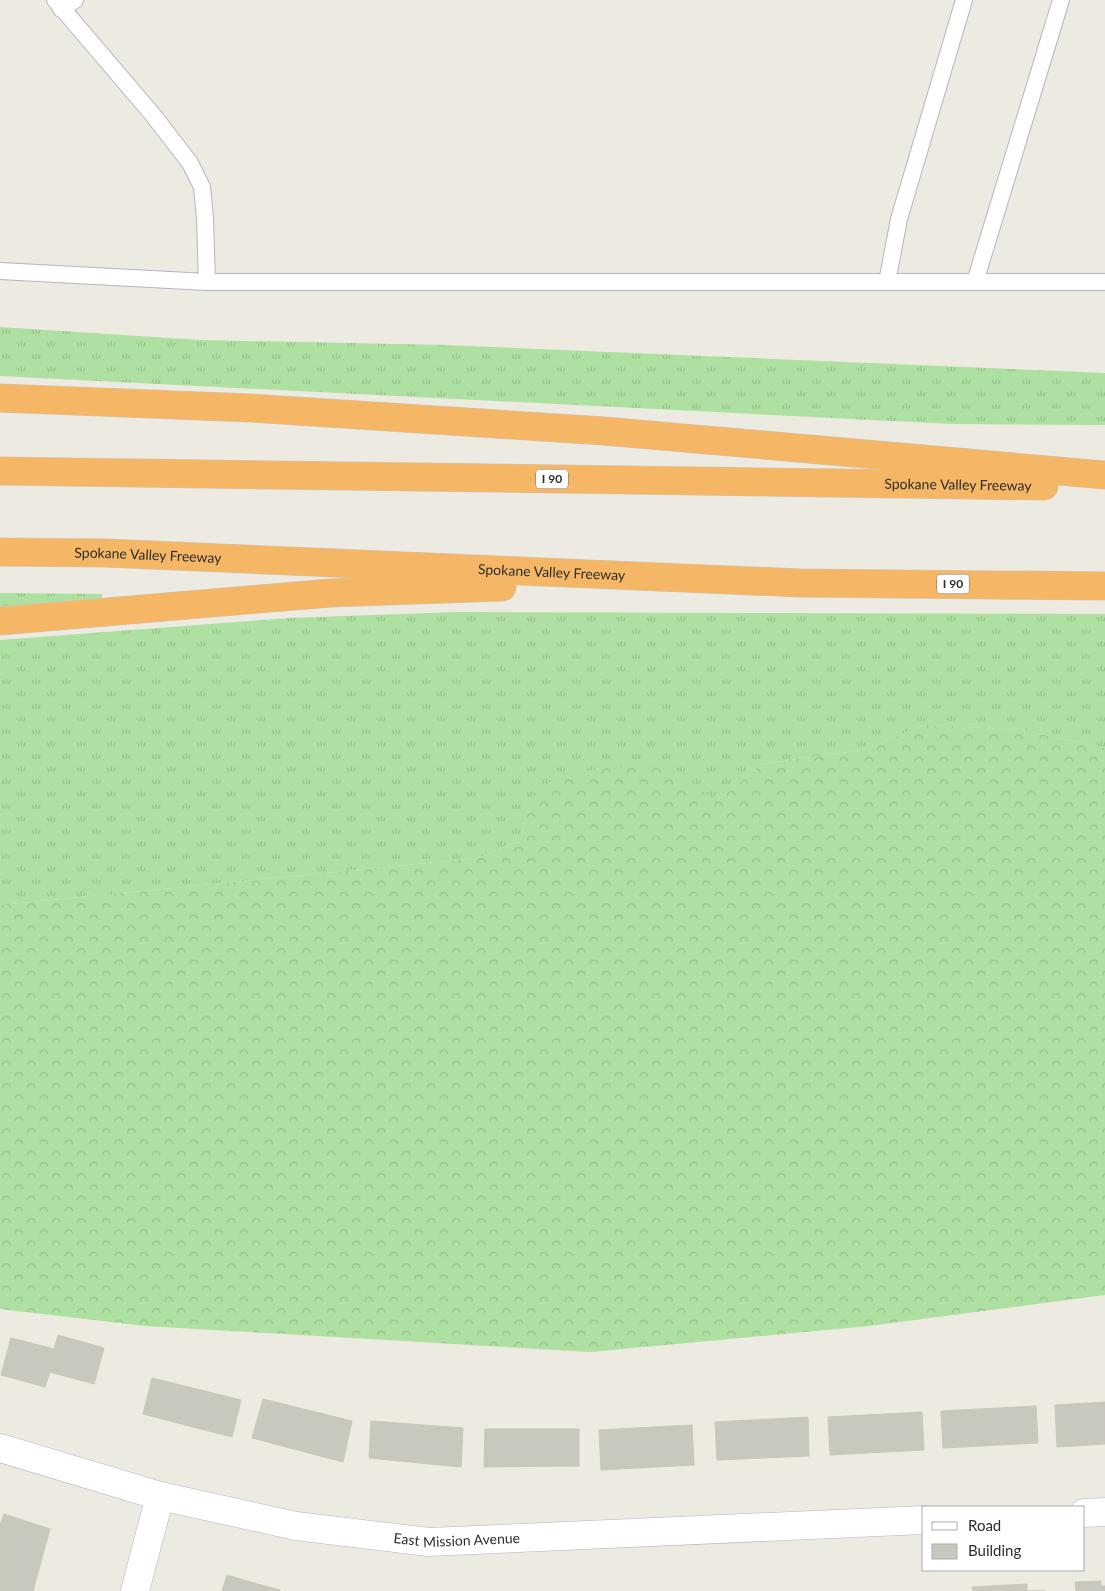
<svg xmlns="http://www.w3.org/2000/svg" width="1105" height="1591" font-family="Lato,sans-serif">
<defs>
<pattern id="grass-tufts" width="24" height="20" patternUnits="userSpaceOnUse" patternTransform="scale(1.25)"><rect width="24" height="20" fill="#aee0a1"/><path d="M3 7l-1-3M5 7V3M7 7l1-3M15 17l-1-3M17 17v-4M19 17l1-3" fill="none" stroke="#96c08b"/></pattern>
<pattern id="forest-crowns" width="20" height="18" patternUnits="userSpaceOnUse" patternTransform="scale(1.25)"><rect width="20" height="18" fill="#aee0a1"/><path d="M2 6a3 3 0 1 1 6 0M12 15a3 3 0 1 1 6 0" fill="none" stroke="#96c08b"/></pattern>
</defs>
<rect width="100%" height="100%" fill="#edeae1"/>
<g fill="url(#grass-tufts)">
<polygon points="0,327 200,340 445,345 1105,373 1105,425 953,424 0,376"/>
<polygon points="0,593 102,594 102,599 0,609"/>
<polygon points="458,612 1105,614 1105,748 1022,730 925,725 862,750 762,764 718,800 528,809 520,841 478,858 0,905 0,640 290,618"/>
</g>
<polygon fill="url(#forest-crowns)" points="925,725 1022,730 1105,748 1105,1295 869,1326 591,1352 145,1326 0,1309 0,905 478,858 520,841 528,809 539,785 598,768 656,767 718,800 762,764 862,750"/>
<g fill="#c9c8bf" stroke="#c9c6ba">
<polygon points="58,1335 104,1348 94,1384 50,1372 45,1387 1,1375 11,1338 54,1349"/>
<polygon points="152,1378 241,1400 232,1437 143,1414"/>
<polygon points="263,1399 352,1421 343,1462 252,1438"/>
<polygon points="1105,1402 1105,1444 1057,1447 1055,1405"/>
<polygon points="1036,1406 1038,1443 943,1448 941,1411"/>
<polygon points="922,1412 924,1450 830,1455 828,1417"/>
<polygon points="808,1417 809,1456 717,1460 715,1422"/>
<polygon points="371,1421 463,1428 461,1467 369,1458"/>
<polygon points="692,1425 694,1465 601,1470 599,1430"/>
<polygon points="485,1429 579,1429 579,1466 484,1467"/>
<polygon points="4,1514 50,1529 33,1591 0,1591 0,1525"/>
<polygon points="227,1575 261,1585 259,1591 222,1591"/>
<polygon points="1101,1581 1101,1586 1105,1586 1105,1591 1076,1591 1075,1582"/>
<polygon points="1027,1584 1027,1591 1045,1591 973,1591 972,1587"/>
<polygon points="261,1585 280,1590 280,1591 259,1591"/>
</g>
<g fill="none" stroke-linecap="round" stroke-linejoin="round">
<defs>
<g id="service">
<polyline points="55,0 153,115 190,163 202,187 205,218 207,282"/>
<polyline points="61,9 75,0"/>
<polyline points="0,271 207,282 1105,282"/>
<polyline points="887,282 899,219 964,0"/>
<polyline points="975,282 1061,0"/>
</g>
<polyline id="minor" points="135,1591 160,1496"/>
<g id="tertiary">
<path id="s1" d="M0,1448L160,1496L296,1526L429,1542L924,1520"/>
<polyline points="1084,1513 1105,1512"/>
</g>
<g id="motorway">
<polyline points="0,398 250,408 604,431 1105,475"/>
<path id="s2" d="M0,471L1044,486"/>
<path id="s3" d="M0,552L105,553L800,583L1105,586"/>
<polyline points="0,621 330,593 502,587"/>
</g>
</defs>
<use href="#service" stroke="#b4b5bf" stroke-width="18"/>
<use href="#minor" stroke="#b4b5bf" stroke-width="29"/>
<use href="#tertiary" stroke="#b4b5bf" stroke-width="29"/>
<use href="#motorway" stroke="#c8c8c8" stroke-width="29"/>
<use href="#service" stroke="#fff" stroke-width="16"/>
<use href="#minor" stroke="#fff" stroke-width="28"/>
<use href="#tertiary" stroke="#fff" stroke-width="28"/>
<use href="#motorway" stroke="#f5b765" stroke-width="28"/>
</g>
<g text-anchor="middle" stroke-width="4" stroke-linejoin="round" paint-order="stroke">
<g fill="#fff" stroke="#6c6c6c" stroke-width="1">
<rect x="536" y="469.5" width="32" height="19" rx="4"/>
<rect x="937" y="574.5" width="32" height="19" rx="4"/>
</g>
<g font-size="12" font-weight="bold" fill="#2d2d2d">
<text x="552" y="483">I 90</text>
<text x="953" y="588">I 90</text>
</g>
<g font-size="14" fill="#2d2d2d" stroke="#fff">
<text dy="5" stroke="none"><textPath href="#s2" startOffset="958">Spokane Valley Freeway</textPath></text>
<text dy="5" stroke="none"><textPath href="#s3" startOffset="148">Spokane Valley Freeway</textPath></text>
<text dy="5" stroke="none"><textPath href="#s3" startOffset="552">Spokane Valley Freeway</textPath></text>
<text dy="5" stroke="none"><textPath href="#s1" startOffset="468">East Mission Avenue</textPath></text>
</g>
</g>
<rect x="922" y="1506" width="162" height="65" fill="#ffffff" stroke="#ababab"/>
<rect x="932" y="1522" width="25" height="8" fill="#ffffff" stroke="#ababab"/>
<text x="968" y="1531" font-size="15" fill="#2d2d2d">Road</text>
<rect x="932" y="1544" width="25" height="15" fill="#c9c8bf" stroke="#ababab"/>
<text x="968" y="1556" font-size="15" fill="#2d2d2d">Building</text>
</svg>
